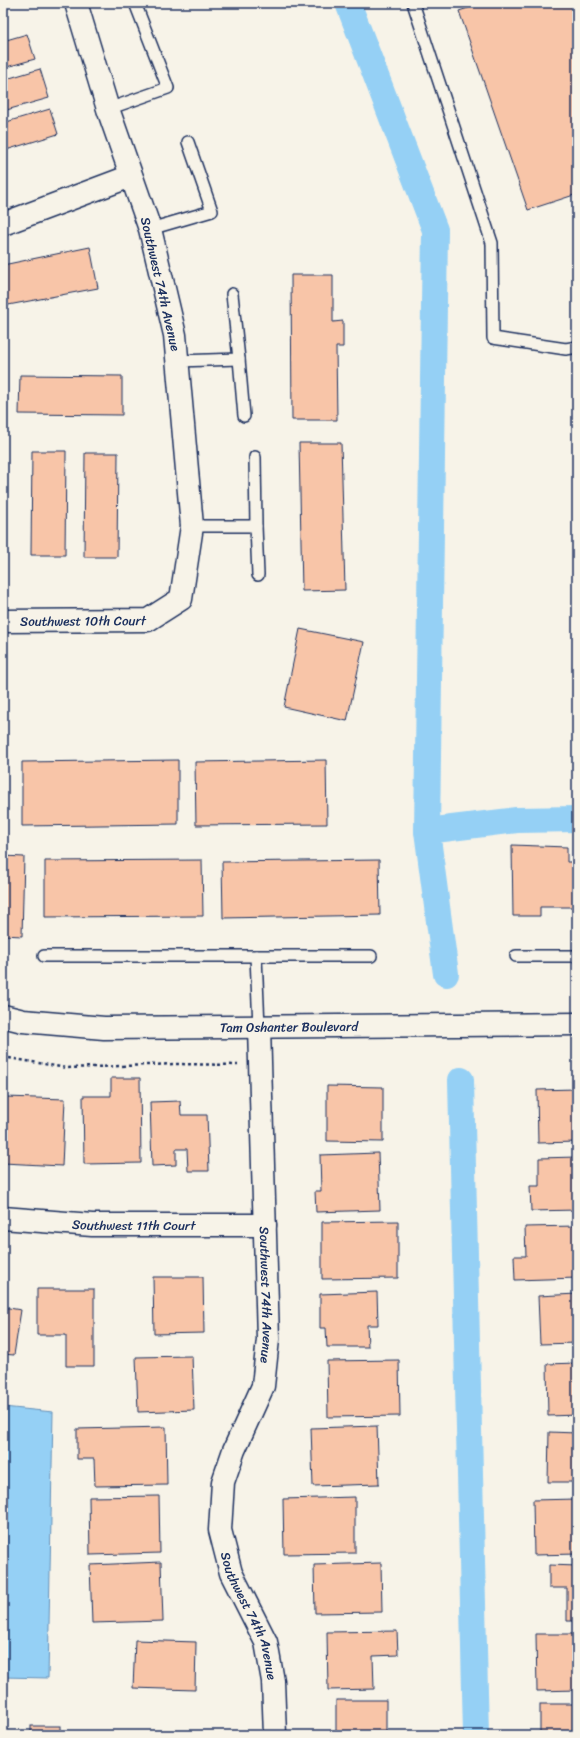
<svg xmlns="http://www.w3.org/2000/svg" width="580" height="1738" font-family="Sriracha,sans-serif">
<rect width="100%" height="100%" fill="#f7f3e8"/>
<filter id="ink" filterUnits="userSpaceOnUse"><feTurbulence type="fractalNoise" baseFrequency=".025" numOctaves="2"/><feDisplacementMap in="SourceGraphic" scale="8" xChannelSelector="R" yChannelSelector="G"/><feConvolveMatrix kernelMatrix="1 2 1 2 8 2 1 2 1" color-interpolation-filters="sRGB"/></filter>
<g filter="url(#ink)">
<polygon fill="#95d0f5" stroke="#6490b9" points="3,1407 53,1412 48,1678 3,1677"/>
<g fill="none" stroke-linecap="round" stroke-linejoin="round">
<g stroke="#95d0f5" stroke-width="26">
<polyline points="348,3 435,230 427,831"/>
<polyline points="446,974 427,831 517,820 577,819"/>
<polyline points="461,1080 476,1735"/>
</g>
</g>
<g fill="#f8c5a8" stroke="#1b2f5e">
<polygon points="483,3 577,3 577,194 528,210 459,11"/>
<polygon points="27,34 35,59 3,68 3,41"/>
<polygon points="40,69 49,98 3,111 3,80"/>
<polygon points="50,109 58,134 6,150 3,140 3,123"/>
<polygon points="90,247 98,288 3,306 3,265"/>
<polygon points="291,275 333,275 333,322 343,321 343,347 336,347 337,420 292,420"/>
<polygon points="20,375 122,376 122,415 19,414"/>
<polygon points="299,443 341,443 345,590 302,591"/>
<polygon points="32,451 66,451 65,555 31,555"/>
<polygon points="85,453 118,453 117,557 84,557"/>
<polygon points="300,629 364,642 347,721 284,707"/>
<polygon points="3,704 4,704 3,814"/>
<polygon points="178,760 178,824 22,826 22,762"/>
<polygon points="326,760 327,824 196,825 195,762"/>
<polygon points="512,845 567,847 567,862 577,862 577,907 540,907 540,916 513,916"/>
<polygon points="3,856 24,857 22,936 3,935"/>
<polygon points="202,860 203,916 45,917 45,861"/>
<polygon points="379,860 380,915 223,918 222,862"/>
<polygon points="111,1078 140,1078 141,1163 84,1164 83,1096 111,1096"/>
<polygon points="327,1086 383,1087 383,1142 327,1141"/>
<polygon points="576,1089 577,1142 538,1143 537,1090"/>
<polygon points="6,1097 65,1099 62,1166 3,1163"/>
<polygon points="180,1101 181,1115 207,1115 209,1171 188,1171 187,1149 176,1149 176,1165 152,1166 150,1102"/>
<polygon points="378,1153 380,1210 316,1212 315,1191 321,1191 320,1155"/>
<polygon points="577,1157 577,1210 531,1211 530,1186 539,1186 539,1158"/>
<polygon points="398,1221 398,1278 322,1279 322,1222"/>
<polygon points="577,1226 577,1278 515,1280 514,1256 526,1256 525,1227"/>
<polygon points="153,1277 203,1277 204,1333 154,1334"/>
<polygon points="37,1289 94,1289 94,1366 66,1366 66,1335 37,1335"/>
<polygon points="377,1292 378,1325 367,1325 368,1347 327,1347 326,1328 320,1328 320,1294"/>
<polygon points="577,1294 577,1343 540,1344 538,1296"/>
<polygon points="3,1307 21,1310 14,1355 3,1354"/>
<polygon points="192,1356 194,1410 138,1412 136,1357"/>
<polygon points="399,1360 400,1416 328,1417 327,1361"/>
<polygon points="577,1363 577,1415 548,1416 547,1364"/>
<polygon points="377,1426 379,1484 313,1486 311,1428"/>
<polygon points="166,1427 167,1485 95,1486 94,1459 77,1459 77,1429"/>
<polygon points="549,1432 577,1433 577,1482 548,1482"/>
<polygon points="159,1496 160,1553 90,1555 89,1497"/>
<polygon points="355,1497 355,1553 284,1554 283,1499"/>
<polygon points="577,1499 577,1554 534,1555 533,1500"/>
<polygon points="161,1562 163,1621 92,1623 90,1565"/>
<polygon points="381,1563 382,1612 315,1613 314,1565"/>
<polygon points="549,1565 577,1566 577,1621 567,1621 567,1588 549,1588"/>
<polygon points="397,1631 398,1655 373,1656 374,1689 328,1690 327,1632"/>
<polygon points="536,1634 577,1634 577,1690 537,1691"/>
<polygon points="135,1640 196,1642 195,1690 133,1688"/>
<rect x="336" y="1700" width="50" height="35"/>
<rect x="540" y="1704" width="37" height="31"/>
<rect x="3" y="1711" width="3" height="24"/>
<rect x="31" y="1726" width="29" height="9"/>
<polygon points="91,1733 135,1734 135,1735 91,1735"/>
</g>
<g fill="none" stroke-linecap="round" stroke-linejoin="round">
<defs>
<g id="service">
<polyline points="413,3 492,243 493,338 566,349 577,347"/>
<polyline points="108,109 168,88 135,3"/>
<polyline points="150,229 212,211 188,142"/>
<polyline points="239,359 244,416"/>
<polyline points="178,361 239,359 232,294"/>
<polyline points="192,526 256,526 255,457"/>
<polyline points="256,526 258,575"/>
<polyline points="44,956 371,956"/>
<polyline points="256,956 259,1027"/>
<polyline points="516,956 577,956"/>
</g>
<g id="minor">
<polyline points="3,224 131,176"/>
<path id="s1" d="M3,621L148,620L181,599L192,526L175,335L150,229L108,109L76,3"/>
<path id="s2" d="M259,1027L268,1339L263,1386L234,1450L223,1482L220,1530L231,1573L266,1642L273,1681L275,1735"/>
<path id="s3" d="M3,1218L92,1225H265"/>
</g>
<g id="tertiary">
<path id="s4" d="M3,1016L23,1021L104,1028L577,1024"/>
</g>
</defs>
<use href="#service" stroke="#1b2f5e" stroke-width="14"/>
<use href="#minor" stroke="#1b2f5e" stroke-width="25"/>
<use href="#tertiary" stroke="#1b2f5e" stroke-width="25"/>
<polyline stroke="#1b2f5e" stroke-width="2.5" stroke-dasharray="3 3" stroke-linecap="butt" points="3,1057 67,1068 175,1064 238,1065"/>
<use href="#service" stroke="#f7f3e8" stroke-width="11"/>
<use href="#minor" stroke="#f7f3e8" stroke-width="22"/>
<use href="#tertiary" stroke="#f7f3e8" stroke-width="22"/>
</g>
</g>
<g text-anchor="middle" stroke-width="4" stroke-linejoin="round" paint-order="stroke">
<g font-size="13" fill="#1b2f5e" stroke="#f7f3e8">
<text transform="translate(161 284) rotate(77)" y="5">Southwest 74th Avenue</text>
<text dy="5" stroke="none"><textPath href="#s1" startOffset="80">Southwest 10th Court</textPath></text>
<text dy="5" stroke="none"><textPath href="#s4" startOffset="287">Tam Oshanter Boulevard</textPath></text>
<text dy="5" stroke="none"><textPath href="#s3" startOffset="131">Southwest 11th Court</textPath></text>
<text dy="5" stroke="none"><textPath href="#s2" startOffset="268">Southwest 74th Avenue</textPath></text>
<text dy="5" stroke="none"><textPath href="#s2" startOffset="603">Southwest 74th Avenue</textPath></text>
</g>
</g>
<rect width="580" height="1738" fill="none" stroke="#f7f3e8" stroke-width="16"/>
<rect x="8" y="8" width="564" height="1722" fill="none" stroke="#1b2f5e" stroke-width="1.5" filter="url(#ink)"/>
</svg>
